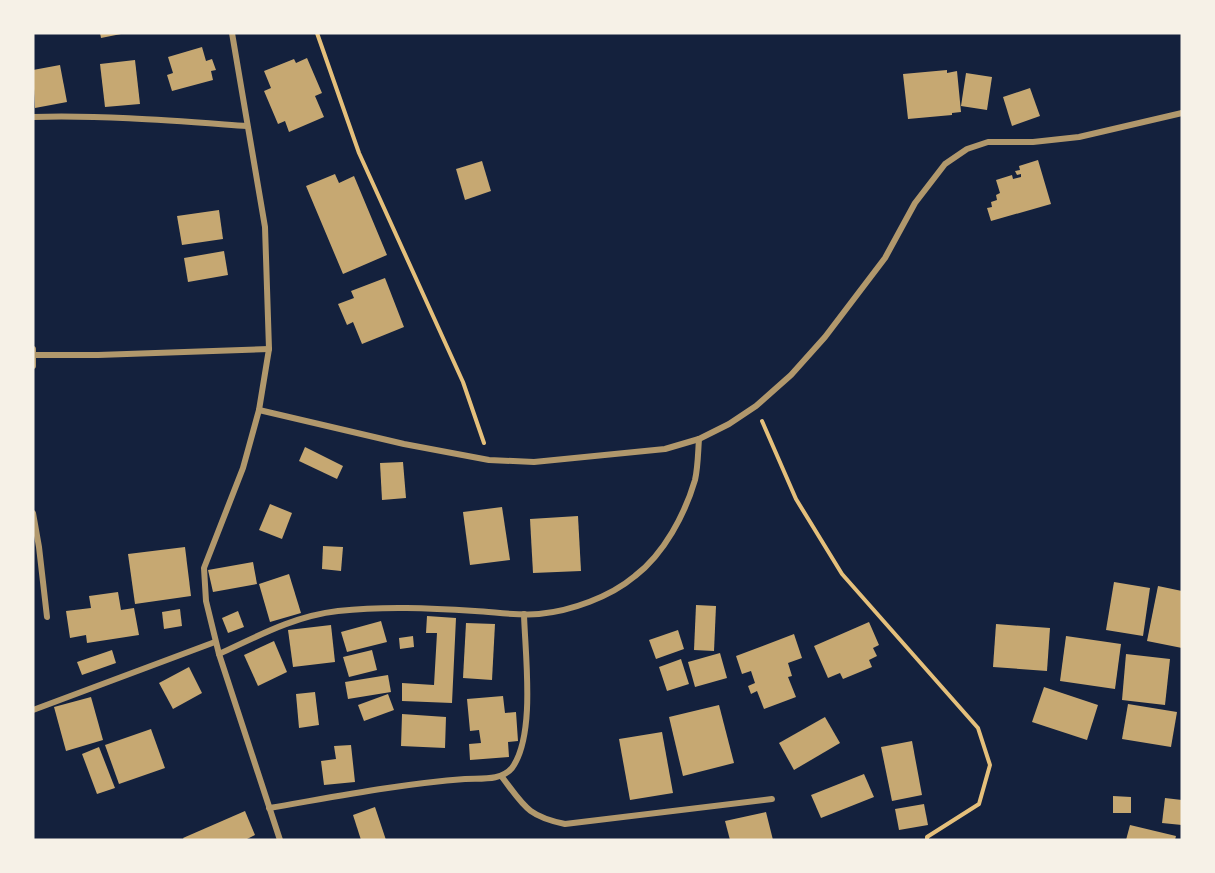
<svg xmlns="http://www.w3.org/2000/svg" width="1215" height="873" font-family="Lora,serif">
<rect width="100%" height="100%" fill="#14213d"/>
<g fill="#c6a872">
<polygon points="100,33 121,33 121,34 101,38"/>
<polygon points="202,47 206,61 212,59 216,70 211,71 213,80 172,91 167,75 173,73 168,57"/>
<polygon points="307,58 322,93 315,96 324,117 289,132 285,121 278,124 264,91 271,88 264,71 294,59 296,63"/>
<polygon points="135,60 140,104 105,107 100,64"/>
<polygon points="60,65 67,102 35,108 33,70"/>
<polygon points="947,70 947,73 957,71 961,112 952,113 952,115 908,119 903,74"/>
<polygon points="966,73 992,77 987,110 961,106"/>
<polygon points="1030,88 1040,116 1012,126 1003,97"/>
<polygon points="1038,160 1051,204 991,221 987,208 992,207 991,202 997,200 996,195 1000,193 996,180 1012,175 1013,179 1021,177 1021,174 1017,175 1015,171 1020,170 1019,166"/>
<polygon points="482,161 491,191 465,200 456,169"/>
<polygon points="335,174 339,183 354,176 387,255 343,274 306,186"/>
<polygon points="219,210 223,239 182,245 177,216"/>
<polygon points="224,251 228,275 188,282 184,258"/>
<polygon points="385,278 404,327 362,344 353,322 347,325 338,304 354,298 351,291"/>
<polygon points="305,447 343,466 337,479 299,461"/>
<polygon points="403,462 406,498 382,500 380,463"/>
<polygon points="270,504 292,513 282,539 259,530"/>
<polygon points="502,507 510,560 470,565 463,512"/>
<polygon points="578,516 581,571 533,573 530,519"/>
<polygon points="323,546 343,547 341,571 322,569"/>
<polygon points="185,547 191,596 135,604 128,554"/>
<polygon points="253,562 257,584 213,592 208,570"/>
<polygon points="289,574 301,613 270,622 259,584"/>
<polygon points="1114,582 1150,588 1143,636 1106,630"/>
<polygon points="1158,586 1182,591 1182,648 1147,641"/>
<polygon points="118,592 121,610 134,608 139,635 87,643 86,635 70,638 66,611 91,608 89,596"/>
<polygon points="696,605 716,606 714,651 694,650"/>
<polygon points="180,609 182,626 164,629 162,612"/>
<polygon points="238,611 244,627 228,633 222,618"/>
<polygon points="427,616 456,618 452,703 402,701 402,683 434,685 437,633 426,633"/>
<polygon points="381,621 387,642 347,652 341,632"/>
<polygon points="869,622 879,645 873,648 877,656 869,660 872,667 843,679 840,673 828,678 814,646"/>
<polygon points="466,623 495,624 492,680 463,678"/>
<polygon points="996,624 1050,628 1047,671 993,667"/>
<polygon points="331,625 335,662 293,667 288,630"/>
<polygon points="678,630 684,649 656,659 649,640"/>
<polygon points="794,634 802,658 788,663 792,676 788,677 796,697 764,709 757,691 751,694 748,686 755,683 751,671 742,674 736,656"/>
<polygon points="413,636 414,647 400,649 399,638"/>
<polygon points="1066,636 1121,644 1115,689 1060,681"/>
<polygon points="274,641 287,672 258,686 244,655"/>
<polygon points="112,650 116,663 82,675 77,662"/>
<polygon points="372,650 377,670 349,677 343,657"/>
<polygon points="720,653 727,678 695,687 688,662"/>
<polygon points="1126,654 1170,659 1165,705 1122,700"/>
<polygon points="681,659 689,684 667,691 659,667"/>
<polygon points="189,667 202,693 173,709 159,683"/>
<polygon points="388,675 391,692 348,699 345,682"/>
<polygon points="1044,687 1098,705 1087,740 1032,722"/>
<polygon points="315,692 319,725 299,728 296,694"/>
<polygon points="388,694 394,710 364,721 358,705"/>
<polygon points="503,696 505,713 516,712 518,741 508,742 509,757 470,760 469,744 481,743 479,730 470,731 467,699"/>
<polygon points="91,697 103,740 66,751 54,707"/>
<polygon points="1128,704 1177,712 1171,747 1122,739"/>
<polygon points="719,705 734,763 683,776 669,717"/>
<polygon points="402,714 446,717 445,748 401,746"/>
<polygon points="825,717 840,743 794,770 779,743"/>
<polygon points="151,729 165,768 119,784 105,745"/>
<polygon points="662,732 673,793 630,800 619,739"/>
<polygon points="912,741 922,795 892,801 881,747"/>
<polygon points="351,745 355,782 324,785 321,761 336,759 334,746"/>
<polygon points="99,747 115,788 97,794 82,754"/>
<polygon points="864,774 874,797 821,818 811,795"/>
<polygon points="1113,796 1131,797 1131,813 1113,813"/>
<polygon points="1165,798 1182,800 1182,825 1162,823"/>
<polygon points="924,804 928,825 899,830 895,809"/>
<polygon points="375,807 386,840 361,840 353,815"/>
<polygon points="245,811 255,835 245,840 184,840 183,838"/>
<polygon points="766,812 773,840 730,840 725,821"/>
<polygon points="1130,825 1176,836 1175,840 1126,840"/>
</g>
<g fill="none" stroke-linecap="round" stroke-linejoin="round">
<g stroke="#e5c07b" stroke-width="4">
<polyline points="317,33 359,153 463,382 484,443"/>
<polyline points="762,421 796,499 842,574 978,728 990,765 979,804 927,837 927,840"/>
</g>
<g stroke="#b1986c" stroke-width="6">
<polyline points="232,33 265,227 269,349 259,410 243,468 204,568 206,601 219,654 280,840"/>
<path d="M33,117C104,115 176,121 247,126"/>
<polyline points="33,349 33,366"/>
<polyline points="34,355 98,355 269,349"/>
<polyline points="259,410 404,444 489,460 534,462 665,449 699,439 729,424 756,406 791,375 825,337 885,258 915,203 945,164 967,149 988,142 1033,142 1079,137 1182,113"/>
<polyline points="33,513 39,547 47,617"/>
<path d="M219,654C258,636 294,616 338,611C384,606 429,608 475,611C495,612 518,616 539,614C571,611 610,597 635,576C664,554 685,514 695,480C698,467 698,452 699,439"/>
<polyline points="33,710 215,642"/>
<path d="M502,777C524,806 527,816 565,824L772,799"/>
<path d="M269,808C334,797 399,784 465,779C481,778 501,781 512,768C536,735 525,654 524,614"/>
</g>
</g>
<rect width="1215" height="873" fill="none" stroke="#f6f1e7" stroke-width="69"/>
</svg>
